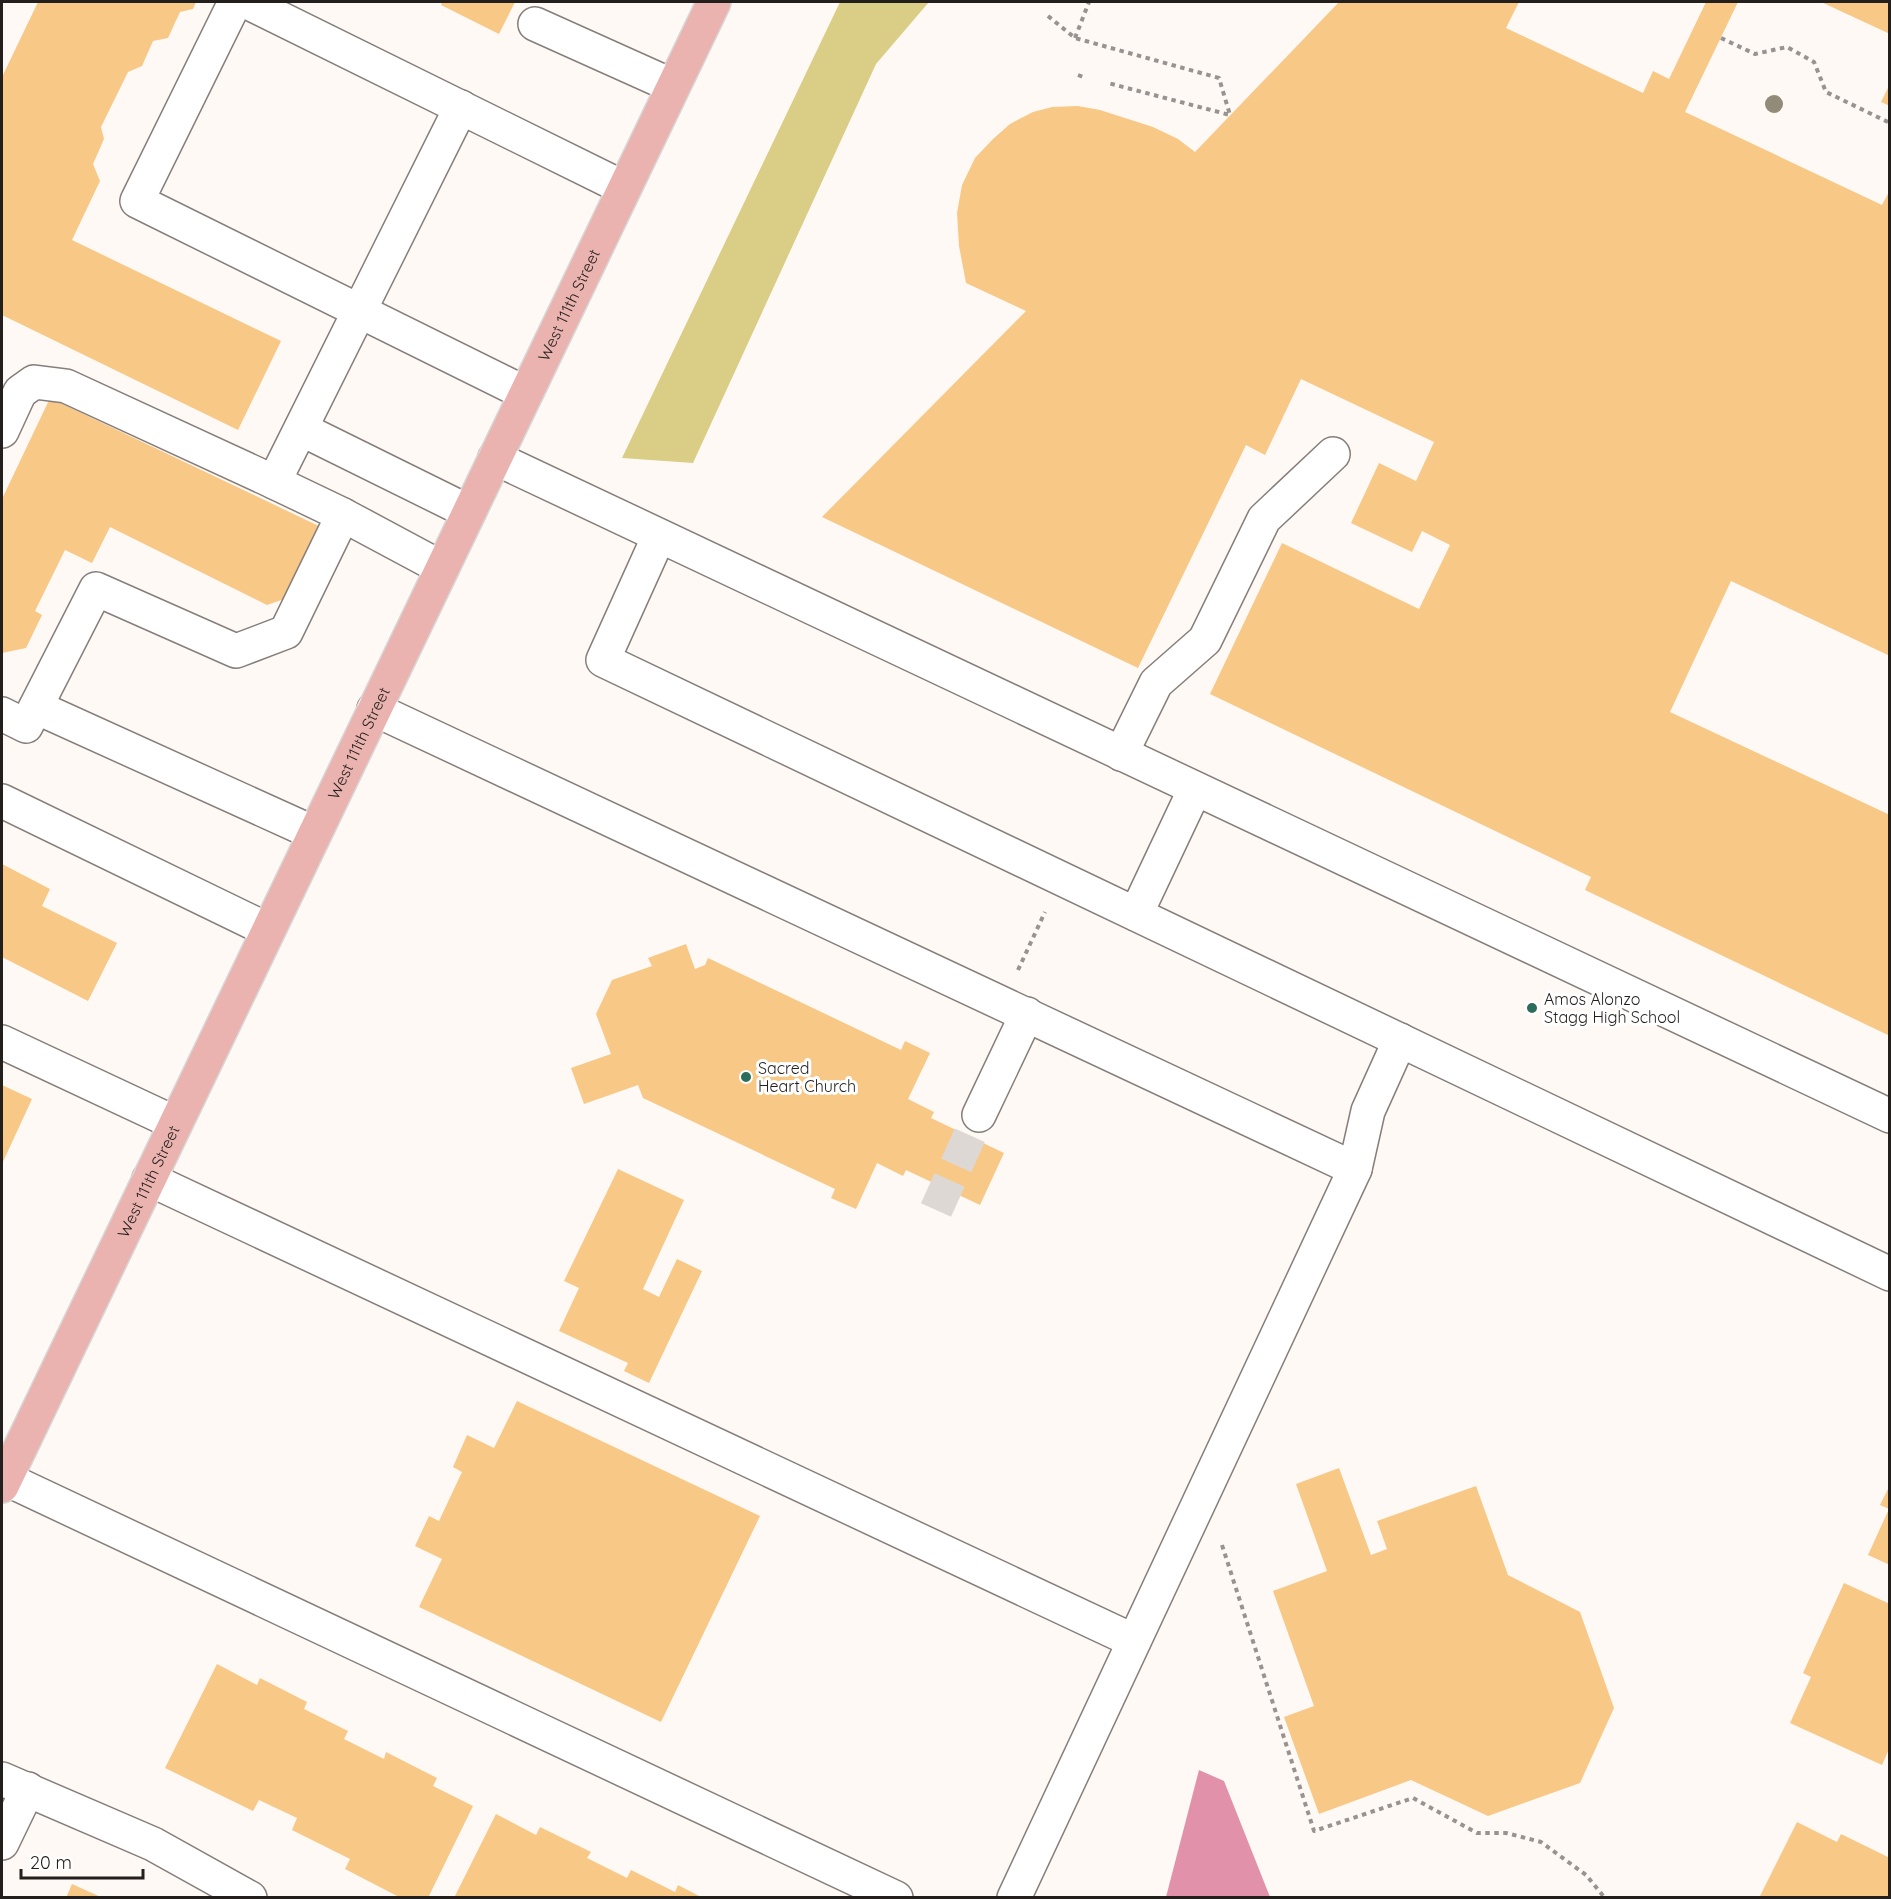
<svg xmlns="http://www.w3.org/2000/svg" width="1891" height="1899" font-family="Quicksand,sans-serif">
<rect width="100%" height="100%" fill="#fff9f6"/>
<polygon fill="#dacd86" points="840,2 929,2 876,64 693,463 622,458"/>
<polygon fill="#e192aa" points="1199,1770 1224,1781 1270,1897 1166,1897"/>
<g fill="#f8c886">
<polygon points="38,2 196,2 193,9 180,12 168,38 153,41 142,66 128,72 101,127 104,139 93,164 100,181 72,240 281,341 238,430 2,315 2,77"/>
<polygon points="442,2 515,2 499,34 441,5"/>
<polygon points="1339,2 1519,2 1506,28 1643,93 1653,71 1669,79 1706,2 1738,2 1685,112 1882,205 1890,190 1890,656 1731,581 1670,712 1890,815 1890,1036 1585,890 1591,877 1210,694 1282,543 1419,609 1450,545 1422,531 1412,552 1351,523 1379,463 1416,481 1434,442 1301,379 1265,455 1246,445 1138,668 822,517 1026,311 966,283 959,246 957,213 962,185 975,158 993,139 1010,124 1033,112 1052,107 1078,106 1100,110 1153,127 1178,139 1195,152"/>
<polygon points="1821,2 1890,2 1890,34"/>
<polygon points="1890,84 1890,106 1881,102"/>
<polygon points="50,398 321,527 287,598 267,605 110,527 92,563 65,550 35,611 42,615 26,648 2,653 2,499"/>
<polygon points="2,864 50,889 42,906 117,943 88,1001 2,957"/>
<polygon points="686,944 695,969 705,965 708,958 901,1050 905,1041 930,1053 908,1099 934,1112 931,1118 1004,1153 980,1205 906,1170 903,1176 877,1163 856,1209 831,1198 835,1189 643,1098 638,1085 584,1104 571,1068 611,1054 596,1014 612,980 652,966 648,958"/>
<polygon points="2,1085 32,1099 2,1164"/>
<polygon points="618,1169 684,1200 643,1289 659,1297 677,1259 702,1271 649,1383 624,1371 628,1363 559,1331 579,1288 564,1281"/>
<polygon points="517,1401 760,1516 661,1722 419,1607 442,1559 415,1546 429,1516 439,1521 462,1472 453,1467 467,1435 494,1448"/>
<polygon points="1339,1468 1371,1555 1387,1549 1377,1521 1476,1486 1508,1575 1580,1612 1614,1708 1580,1783 1488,1816 1411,1780 1319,1814 1284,1717 1314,1706 1273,1591 1327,1571 1296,1484"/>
<polygon points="1890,1485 1890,1565 1868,1555 1889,1509 1880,1505"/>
<polygon points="1844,1583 1890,1604 1890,1747 1882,1765 1790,1723 1811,1677 1803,1673"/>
<polygon points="217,1664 257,1685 260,1678 307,1702 304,1709 348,1731 344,1739 384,1759 386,1752 437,1778 433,1786 473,1806 428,1898 401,1898 345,1869 350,1859 292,1830 297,1818 259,1800 253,1811 165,1768"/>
<polygon points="496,1814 536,1835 540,1827 591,1852 587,1858 627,1878 631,1870 675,1892 678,1885 703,1898 454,1898"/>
<polygon points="1797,1822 1837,1842 1841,1834 1890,1858 1890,1898 1759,1898"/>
<polygon points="72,1884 103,1898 66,1898"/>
</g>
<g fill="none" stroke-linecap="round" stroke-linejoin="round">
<polyline stroke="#ded8d5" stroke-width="33" stroke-dasharray="33 16" stroke-linecap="butt" points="936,1210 979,1115"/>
<defs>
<g id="minor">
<polyline points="235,2 137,201 525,393"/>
<polyline points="247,2 624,188"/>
<polyline points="535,24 673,86"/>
<polyline points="301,429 469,512"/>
<polyline points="2,431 20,392 34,382 66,386 274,482"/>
<polyline points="495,458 1890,1116"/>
<polyline points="343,515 442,568"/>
<polyline points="659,536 603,660 1890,1274"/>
<polyline points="36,707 314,833"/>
<polyline points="374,709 1355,1169 1014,1898"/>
<polyline points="2,714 26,726 96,589 236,651 286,632 343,515 274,482 461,107"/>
<polyline points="1121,754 1156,683 1205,640 1264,519 1333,454"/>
<polyline points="2,801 268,930"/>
<polyline points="1136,914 1195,789"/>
<polyline points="2,1042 175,1123"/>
<polyline points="979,1115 1027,1014"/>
<polyline points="1355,1169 1368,1111 1400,1040"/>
<polyline points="149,1179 1134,1641"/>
<polyline points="2,1477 896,1898"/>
<polyline points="2,1779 153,1844 250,1898"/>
<polyline points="2,1843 28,1789"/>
</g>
<g id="major">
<path id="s1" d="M2,1486L714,2"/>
</g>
</defs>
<use href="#minor" stroke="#867e7a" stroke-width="36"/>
<use href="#major" stroke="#d7d7d6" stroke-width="36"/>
<g stroke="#989391" stroke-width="4" stroke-dasharray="4.5 4.5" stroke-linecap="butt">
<polyline points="1048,16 1075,38 1219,78 1230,115 1108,83"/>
<polyline points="1075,38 1089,2"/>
<polyline points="1721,38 1755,54 1787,47 1814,62 1826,92 1890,123"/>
<polyline points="1078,75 1086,78"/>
<polyline points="1018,970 1045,912"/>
<polyline points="1222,1545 1314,1831 1413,1798 1477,1833 1506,1833 1541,1842 1586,1875 1605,1898"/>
</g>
<use href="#minor" stroke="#fff" stroke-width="33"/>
<use href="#major" stroke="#ebb3af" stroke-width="33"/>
</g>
<circle fill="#928b77" cx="1774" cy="104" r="9"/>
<g fill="#2b6c5a" stroke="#fff" stroke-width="2">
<circle cx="1532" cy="1008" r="6"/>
<circle cx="746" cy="1077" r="6"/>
</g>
<g text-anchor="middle" stroke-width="6" stroke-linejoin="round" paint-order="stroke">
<g font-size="16" fill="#221f1d" stroke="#fff">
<text dy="6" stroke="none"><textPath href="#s1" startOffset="1310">West 111th Street</textPath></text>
<text dy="6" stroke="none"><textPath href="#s1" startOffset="824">West 111th Street</textPath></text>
<text dy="6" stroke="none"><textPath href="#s1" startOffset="338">West 111th Street</textPath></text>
</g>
<g font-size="16" fill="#221f1d" stroke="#fff" text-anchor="start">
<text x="1544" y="1005">Amos Alonzo<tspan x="1544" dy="18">Stagg High School</tspan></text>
<text x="758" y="1074">Sacred<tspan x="758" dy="18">Heart Church</tspan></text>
</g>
</g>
<rect width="1891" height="1899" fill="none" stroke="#221f1d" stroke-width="6"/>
<path d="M21 1869v9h122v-9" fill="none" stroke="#221f1d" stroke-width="3"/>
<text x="30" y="1869" font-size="18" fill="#221f1d" stroke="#ffffff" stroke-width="4.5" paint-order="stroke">20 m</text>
</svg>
